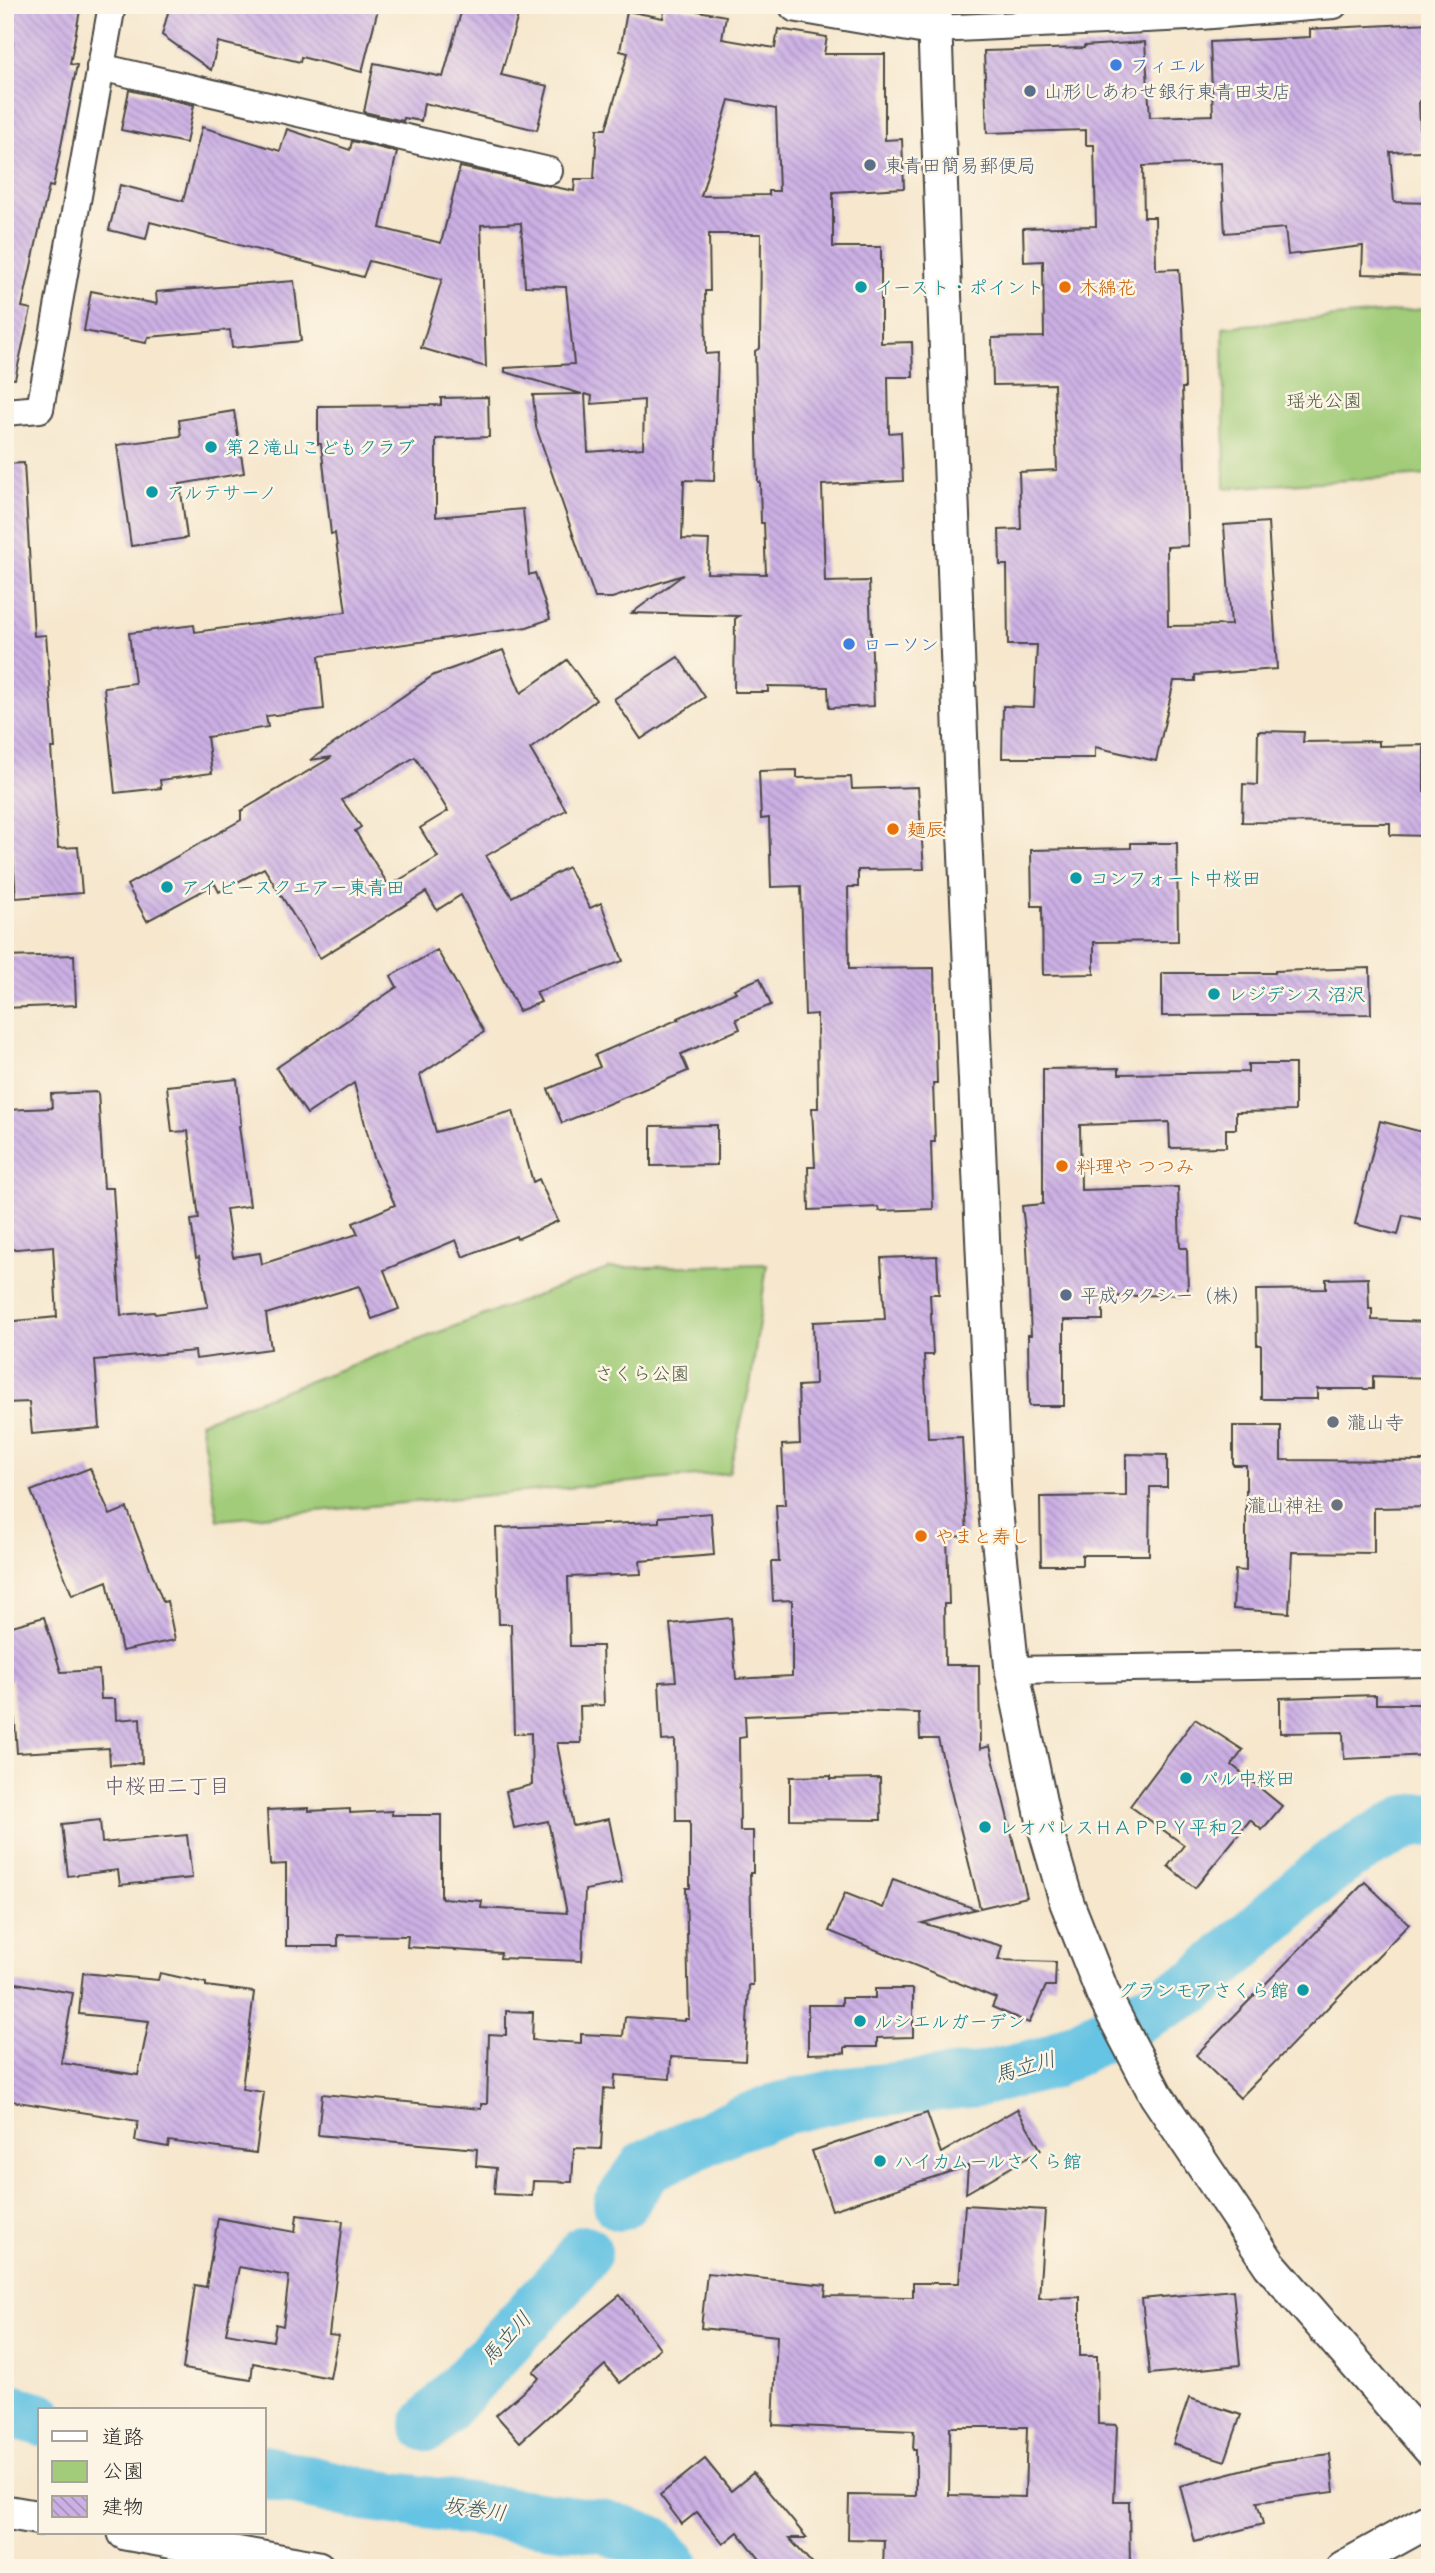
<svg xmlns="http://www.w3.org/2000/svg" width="1435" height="2573" font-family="Delius,'Klee One',sans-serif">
<defs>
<pattern id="building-back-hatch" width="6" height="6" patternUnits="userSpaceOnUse" patternTransform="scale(1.75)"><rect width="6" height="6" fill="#ccb0e5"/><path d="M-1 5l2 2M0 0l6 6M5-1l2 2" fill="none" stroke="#a68fba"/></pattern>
</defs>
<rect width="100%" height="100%" fill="#fcf5e5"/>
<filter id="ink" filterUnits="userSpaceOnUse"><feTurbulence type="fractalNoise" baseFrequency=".0143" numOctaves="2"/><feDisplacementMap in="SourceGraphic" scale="14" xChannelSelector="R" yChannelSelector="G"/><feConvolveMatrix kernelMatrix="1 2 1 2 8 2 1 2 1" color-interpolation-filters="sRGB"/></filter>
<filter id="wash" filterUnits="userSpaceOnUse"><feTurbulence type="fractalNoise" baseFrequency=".00686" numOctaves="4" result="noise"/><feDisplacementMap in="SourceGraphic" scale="28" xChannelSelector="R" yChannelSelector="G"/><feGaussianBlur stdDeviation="1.57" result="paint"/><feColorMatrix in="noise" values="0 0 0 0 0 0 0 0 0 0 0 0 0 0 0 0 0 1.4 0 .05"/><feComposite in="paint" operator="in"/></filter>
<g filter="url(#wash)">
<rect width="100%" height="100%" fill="#f6e7cd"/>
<g fill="#a2cc79" stroke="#667c52" stroke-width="2">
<polygon points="1424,309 1428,475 1225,488 1223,327"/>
<polygon points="767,1264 751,1381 729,1473 218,1520 200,1422 610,1268"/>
</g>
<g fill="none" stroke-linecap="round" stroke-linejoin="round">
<g stroke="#65c3e3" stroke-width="54">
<polyline points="620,2204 647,2166 735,2125 783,2108 846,2094 978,2080 1049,2063 1197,1985 1306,1887 1345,1856 1406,1822 1430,1819"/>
<polyline points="5,2409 40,2419"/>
<polyline points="428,2425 570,2272 585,2252"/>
<polyline points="264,2472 365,2495 605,2527 652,2542 674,2568"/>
</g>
</g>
<g id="blocks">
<g fill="url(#building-back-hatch)" fill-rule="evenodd">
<polygon points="14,5 81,5 70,64 77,65 53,187 49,186 22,307 31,309 15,379 5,378 5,83 13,43 6,41"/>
<polygon points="170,5 379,5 362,72 301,57 300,62 218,42 211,70 162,35"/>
<polygon points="463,5 521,5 501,75 548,86 537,130 424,103 421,121 404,118 403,121 364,112 374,63 443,77"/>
<path d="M665,5L726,16L722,39L775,48L778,29L827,37L824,54H885V140L902,139L904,188L833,192V247H881V343L912,342L913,377H888L889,433L901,432L903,481L822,485L825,582L869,581L874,706L829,708L828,687L768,686V692H734L735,619L739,616L632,613L683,575L612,598H595L536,427L533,395L582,394L505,372V368L574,364L566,287L525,286L521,223L481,225L486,367L421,348L442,279L369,261L363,277L150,222L146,239L109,230L120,185L183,201L202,127L280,151L287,129L350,150L352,141L397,152L380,228L441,243L460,167L574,191L575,179H594L597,129H606L628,53L620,51L627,11L663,18ZM729,100L776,109L779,191H769V195L701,196ZM709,234H761L760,348L755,351L758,482H760L761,523H764L766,574L707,573L709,540L682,539L684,480L714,481L718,353L706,354L705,291H710ZM585,394L592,396L591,404L644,400L643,448L588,452Z"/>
<polygon points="1430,23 1430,102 1419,101 1421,151 1390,152 1394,202 1430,203 1430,276 1362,274 1363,246 1288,255 1285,228 1225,233 1221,163 1143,166 1144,217 1155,217 1156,270 1179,269 1183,325 1185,388 1182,388 1188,546 1167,547 1168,626 1231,625 1224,525 1268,522 1277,669 1195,675 1195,681 1174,681 1156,761 1095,747 1095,758 1002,758 1003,706 1034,707 1037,645 1008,645 1007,565 1000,565 999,530 1021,529 1019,472 1057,470 1054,384 993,385 992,338 1044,337 1043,261 1024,262 1023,228 1096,226 1094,145 1086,145 1086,130 987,133 984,51 1084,48 1084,46 1145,42 1150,117 1213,115 1210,42 1310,37 1310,29"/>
<polygon points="129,90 194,105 186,143 121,130"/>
<polygon points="294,281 301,341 232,348 230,330 148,337 146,343 84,331 91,291 157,304 156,292"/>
<polygon points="488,397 489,437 436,439 436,517 523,509 529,575 535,573 550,619 527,627 319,656 324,709 266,716 268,727 207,737 212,773 160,780 161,788 115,793 104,687 135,683 129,633 194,625 195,632 346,612 335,533 331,534 321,444 318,444 318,406 441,405 441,398"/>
<polygon points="234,411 244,473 180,484 187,538 131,546 117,445 181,436 179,420"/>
<polygon points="24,463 34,636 46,635 55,748 51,748 58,848 78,847 82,893 16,898 10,817 5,817 5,464"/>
<path d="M503,650L521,693L567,660L596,700L530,749L566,810L486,856L512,897L568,867L590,908L601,903L623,961L536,992L541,1002L519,1011L461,895L437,910L426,892L320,958L264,868L219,892L215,884L147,921L127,885L241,820V811L332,757L310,760L434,675ZM415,757L448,811L420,828L438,857L389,886L355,831L361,827L342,800Z"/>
<polygon points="678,657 705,697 641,739 614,699"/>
<polygon points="1258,731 1304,732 1303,742 1379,741 1379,746 1424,745 1424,792 1430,792 1430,836 1390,835 1390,823 1242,822 1243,784 1257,785"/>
<polygon points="797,770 797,778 851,777 852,789 918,787 924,869 858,870 858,887 848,887 849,969 934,968 937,1083 933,1083 935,1142 931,1142 933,1209 879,1211 878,1207 809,1210 808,1167 815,1167 812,1108 818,1108 817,1014 805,1015 801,886 771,887 769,818 761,819 759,771"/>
<polygon points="1131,843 1177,843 1178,941 1094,942 1094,974 1043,975 1042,906 1032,906 1031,850 1131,848"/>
<polygon points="437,950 484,1032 420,1075 436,1132 513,1111 533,1182 539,1179 558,1221 517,1239 516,1236 463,1257 456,1240 384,1270 399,1309 372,1319 359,1286 266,1314 271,1349 196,1359 195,1351 95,1360 100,1428 32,1434 29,1402 5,1403 5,1322 57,1317 53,1246 5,1250 5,1110 52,1108 51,1094 98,1092 104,1188 113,1188 121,1315 154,1312 155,1314 208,1307 199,1257 196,1258 191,1220 199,1219 188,1131 172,1132 167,1086 237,1079 241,1125 239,1126 250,1206 226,1209 233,1257 260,1253 262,1264 358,1234 353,1223 395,1205 374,1158 354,1083 307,1114 276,1068 397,987 391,976"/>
<polygon points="74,955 76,1005 5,1008 5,957"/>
<polygon points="1370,968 1371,1014 1162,1016 1162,973 1275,973 1275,971"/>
<polygon points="760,978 771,1005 736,1019 740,1029 681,1054 688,1071 562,1123 548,1089 600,1067 595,1055 679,1019 678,1018 736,992 734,989"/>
<polygon points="1248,1064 1295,1064 1295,1111 1236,1112 1236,1129 1226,1129 1226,1147 1170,1148 1169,1122 1080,1125 1081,1190 1178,1187 1180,1248 1187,1248 1188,1294 1103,1297 1103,1320 1064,1320 1064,1406 1029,1406 1028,1335 1031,1335 1027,1247 1022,1206 1043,1204 1043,1069 1119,1068 1119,1074 1248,1072"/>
<polygon points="1380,1121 1430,1134 1430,1221 1403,1215 1398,1235 1355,1224"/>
<polygon points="717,1125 717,1165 651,1166 651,1126"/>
<polygon points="937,1256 939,1294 930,1294 933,1355 924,1355 928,1438 962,1437 967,1536 947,1537 949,1604 944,1604 945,1665 979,1665 980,1749 990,1746 1027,1897 980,1908 938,1739 920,1739 919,1713 851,1711 745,1716 746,1737 739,1738 740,1831 753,1831 753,1873 750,1873 753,1985 749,1985 745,2061 671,2057 670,2079 615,2075 614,2089 604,2088 601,2149 574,2148 572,2182 533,2181 532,2196 494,2194 496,2168 476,2166 477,2149 318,2135 322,2094 481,2109 481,2104 487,2104 489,2034 506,2035 506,2011 533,2012 532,2040 581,2043 581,2034 623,2036 625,2017 685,2021 685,2019 689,2019 686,1888 690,1888 690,1821 676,1821 675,1740 662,1741 659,1682 676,1681 670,1624 731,1618 736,1679 792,1676 792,1600 773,1601 771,1562 779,1562 776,1505 785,1505 782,1445 800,1444 798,1386 815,1385 813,1322 885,1319 881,1258"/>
<polygon points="1368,1278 1369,1309 1372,1309 1372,1320 1430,1322 1430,1378 1373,1376 1373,1389 1317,1389 1317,1399 1261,1399 1261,1345 1257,1345 1256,1290 1326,1289 1326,1279"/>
<polygon points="1233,1426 1281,1426 1281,1460 1430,1461 1430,1507 1374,1508 1374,1553 1292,1552 1289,1613 1233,1609 1235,1570 1246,1571 1246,1465 1233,1465"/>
<polygon points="1126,1454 1167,1455 1167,1487 1150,1487 1149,1555 1082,1555 1082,1565 1041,1565 1040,1497 1126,1496"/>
<polygon points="90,1468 110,1515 127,1508 163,1602 167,1601 175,1640 122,1651 107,1581 72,1595 31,1491"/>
<polygon points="711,1513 714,1555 640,1561 641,1574 568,1577 570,1646 602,1646 604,1705 580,1706 581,1743 557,1743 573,1826 609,1819 622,1883 585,1890 582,1961 500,1958 501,1953 407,1947 408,1936 338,1935 338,1946 286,1946 286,1864 270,1865 267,1810 309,1808 309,1811 350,1809 350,1813 392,1811 392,1815 441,1815 441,1898 482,1901 481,1908 567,1913 548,1821 514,1828 506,1791 532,1785 531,1733 514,1734 511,1624 499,1624 496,1528 659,1522 659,1517"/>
<polygon points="44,1617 61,1672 99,1670 101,1699 115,1699 116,1720 140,1718 142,1763 110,1765 109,1748 17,1753 12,1679 5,1681 5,1628"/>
<polygon points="1376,1695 1376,1704 1430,1704 1430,1755 1344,1759 1343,1732 1280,1733 1280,1698"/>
<polygon points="1195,1719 1243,1750 1232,1765 1282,1806 1262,1830 1250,1820 1195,1888 1168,1866 1184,1845 1130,1806"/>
<polygon points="831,1776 831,1779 880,1778 881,1820 790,1819 790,1777"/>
<polygon points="100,1820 102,1843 187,1835 192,1878 120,1885 118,1870 68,1876 62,1824"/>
<polygon points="893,1879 976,1909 922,1923 1002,1946 998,1960 1056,1962 1055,1986 1046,1986 1029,2023 992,2007 996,1998 829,1931 845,1893 883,1908"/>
<polygon points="1365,1882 1409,1924 1240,2098 1196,2055"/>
<polygon points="83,1973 158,1980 160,1973 206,1983 206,1986 254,1992 242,2089 264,2092 256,2153 169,2141 168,2147 135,2141 138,2121 5,2100 5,1981 73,1993 61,2063 138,2075 149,2021 79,2014"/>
<polygon points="875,1989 913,1989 913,2037 877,2038 877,2047 845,2047 845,2053 808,2054 808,2005 842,2005 842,1998 875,1998"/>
<polygon points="1017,2109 1041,2150 966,2193 968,2166 832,2210 812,2151 927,2113 941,2153"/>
<path d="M965,2205L1045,2210L1039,2298L1080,2297V2356H1097L1098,2424L1117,2425L1114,2501H1129L1130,2568H883L884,2540L848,2539L849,2495L916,2496V2450H913L914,2431L773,2425L777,2336L701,2328L707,2273L826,2285L825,2296L913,2297V2283H959ZM950,2427H1027L1025,2497L949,2495Z"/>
<path d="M297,2215L343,2221L329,2335L338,2336L330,2378L253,2363L251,2380L183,2369L195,2285L206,2287L218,2218L295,2232ZM239,2267L289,2276L283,2326L276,2324L273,2341L226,2333Z"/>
<polygon points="1233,2290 1240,2365 1150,2374 1142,2299"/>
<polygon points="620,2295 660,2348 620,2383 605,2365 520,2442 496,2415 539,2378 533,2372 582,2326"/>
<polygon points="1189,2398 1241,2415 1225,2461 1173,2444"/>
<polygon points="1330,2454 1334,2492 1257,2502 1263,2524 1195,2542 1180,2486 1272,2462"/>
<polygon points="705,2459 731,2491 753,2473 807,2538 789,2538 816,2568 767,2568 738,2532 723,2544 697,2512 682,2524 660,2495"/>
</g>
</g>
</g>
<g filter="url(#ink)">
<use href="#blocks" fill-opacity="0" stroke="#494743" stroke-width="2"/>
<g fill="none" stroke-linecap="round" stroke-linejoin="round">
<defs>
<g id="minor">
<polyline points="935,29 1188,17 1334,5"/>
<polyline points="100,67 549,171"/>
<polyline points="5,412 40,409 112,5"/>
<polyline points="1012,1670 1430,1663"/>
</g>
<g id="tertiary">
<polyline points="796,5 935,29"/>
<polyline points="934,5 962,777 994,1496 1012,1670 1045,1828 1067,1903 1103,1994 1156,2095 1270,2265 1430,2449"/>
<polyline points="5,2512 40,2518"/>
<polyline points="125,2533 318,2568"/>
<polyline points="1343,2568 1430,2520"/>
</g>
</defs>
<use href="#minor" stroke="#494743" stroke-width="30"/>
<use href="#tertiary" stroke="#494743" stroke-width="37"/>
<use href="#minor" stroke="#fff" stroke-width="26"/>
<use href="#tertiary" stroke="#fff" stroke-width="33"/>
</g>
</g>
<g fill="#3f7fe0" stroke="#fcf5e5" stroke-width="2.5">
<circle cx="1116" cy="65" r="7"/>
<circle cx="849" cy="644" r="7"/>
</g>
<g fill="#5c6f8a" stroke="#fcf5e5" stroke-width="2.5">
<circle cx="1030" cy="91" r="7"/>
<circle cx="870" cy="165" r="7"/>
<circle cx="1066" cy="1295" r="7"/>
</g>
<g fill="#0f9aa8" stroke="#fcf5e5" stroke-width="2.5">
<circle cx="861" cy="287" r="7"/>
<circle cx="211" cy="447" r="7"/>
<circle cx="152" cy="492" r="7"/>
<circle cx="1076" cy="878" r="7"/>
<circle cx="167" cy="887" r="7"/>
<circle cx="1214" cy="994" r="7"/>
<circle cx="1186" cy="1778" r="7"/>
<circle cx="985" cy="1827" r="7"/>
<circle cx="1303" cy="1990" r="7"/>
<circle cx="860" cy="2021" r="7"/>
<circle cx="880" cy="2161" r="7"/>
</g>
<g fill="#e8710a" stroke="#fcf5e5" stroke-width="2.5">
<circle cx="1065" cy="287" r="7"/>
<circle cx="893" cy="829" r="7"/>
<circle cx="1062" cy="1166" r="7"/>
<circle cx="921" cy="1536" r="7"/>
</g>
<g fill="#6b7280" stroke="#fcf5e5" stroke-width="2.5">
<circle cx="1333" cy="1422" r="7"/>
<circle cx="1337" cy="1505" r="7"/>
</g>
<g text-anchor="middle" stroke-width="5" stroke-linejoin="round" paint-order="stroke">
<g font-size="19" fill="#366cbe" stroke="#fcf5e5" text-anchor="start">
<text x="1130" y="72">フィエル</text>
<text x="863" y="651">ローソン</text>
</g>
<g font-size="19" fill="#4e5e75" stroke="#fcf5e5" text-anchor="start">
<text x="1044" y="98">山形しあわせ銀行東青田支店</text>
<text x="884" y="172">東青田簡易郵便局</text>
<text x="1080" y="1302">平成タクシー（株）</text>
</g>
<g font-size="19" fill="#0d838f" stroke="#fcf5e5" text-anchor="start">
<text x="875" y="294">イースト・ポイント</text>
<text x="225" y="454">第２滝山こどもクラブ</text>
<text x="166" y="499">アルテサーノ</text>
<text x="1090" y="885">コンフォート中桜田</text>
<text x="181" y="894">アイビースクエアー東青田</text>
<text x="1228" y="1001">レジデンス 沼沢</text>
<text x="1200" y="1785">パル中桜田</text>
<text x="999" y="1834">レオパレスＨＡＰＰＹ平和２</text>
<text x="1289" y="1997" text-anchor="end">グランモアさくら館</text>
<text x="874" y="2028">ルシエルガーデン</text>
<text x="894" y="2168">ハイカムールさくら館</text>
</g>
<g font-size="19" fill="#c56008" stroke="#fcf5e5" text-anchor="start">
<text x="1079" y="294">木綿花</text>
<text x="907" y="836">麺辰</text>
<text x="1076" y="1173">料理や つつみ</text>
<text x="935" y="1543">やまと寿し</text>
</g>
<g font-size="19" fill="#4f5b42" stroke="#fcf5e5">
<text x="1324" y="407">瑶光公園</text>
<text x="642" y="1380">さくら公園</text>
</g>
<g font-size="19" fill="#5b616d" stroke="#fcf5e5" text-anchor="start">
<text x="1347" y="1429">瀧山寺</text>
<text x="1323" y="1512" text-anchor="end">瀧山神社</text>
</g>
<g font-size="21" fill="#635a6c" stroke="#fcf5e5">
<text x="167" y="1793">中桜田二丁目</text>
</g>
<g font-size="21" font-style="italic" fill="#3c5962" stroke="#fcf5e5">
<text transform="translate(1025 2067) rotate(-16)" y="7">馬立川</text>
<text transform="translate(506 2338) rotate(-48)" y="7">馬立川</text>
<text transform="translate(475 2509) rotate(8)" y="7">坂巻川</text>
</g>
</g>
<rect width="1435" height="2573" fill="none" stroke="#fcf5e5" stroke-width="28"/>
<rect x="38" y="2408" width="228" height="126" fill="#fcf5e5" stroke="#a8a49b" stroke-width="2"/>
<rect x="52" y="2431" width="35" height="10" fill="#ffffff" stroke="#a8a49b" stroke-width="2"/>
<text x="102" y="2444" font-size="21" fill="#2b2b2b">道路</text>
<rect x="52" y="2461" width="35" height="21" fill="#a2cc79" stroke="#a8a49b" stroke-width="2"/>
<text x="102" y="2478" font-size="21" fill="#2b2b2b">公園</text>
<rect x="52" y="2496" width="35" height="21" fill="url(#building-back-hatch)" stroke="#a8a49b" stroke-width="2"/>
<text x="102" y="2514" font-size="21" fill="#2b2b2b">建物</text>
</svg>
